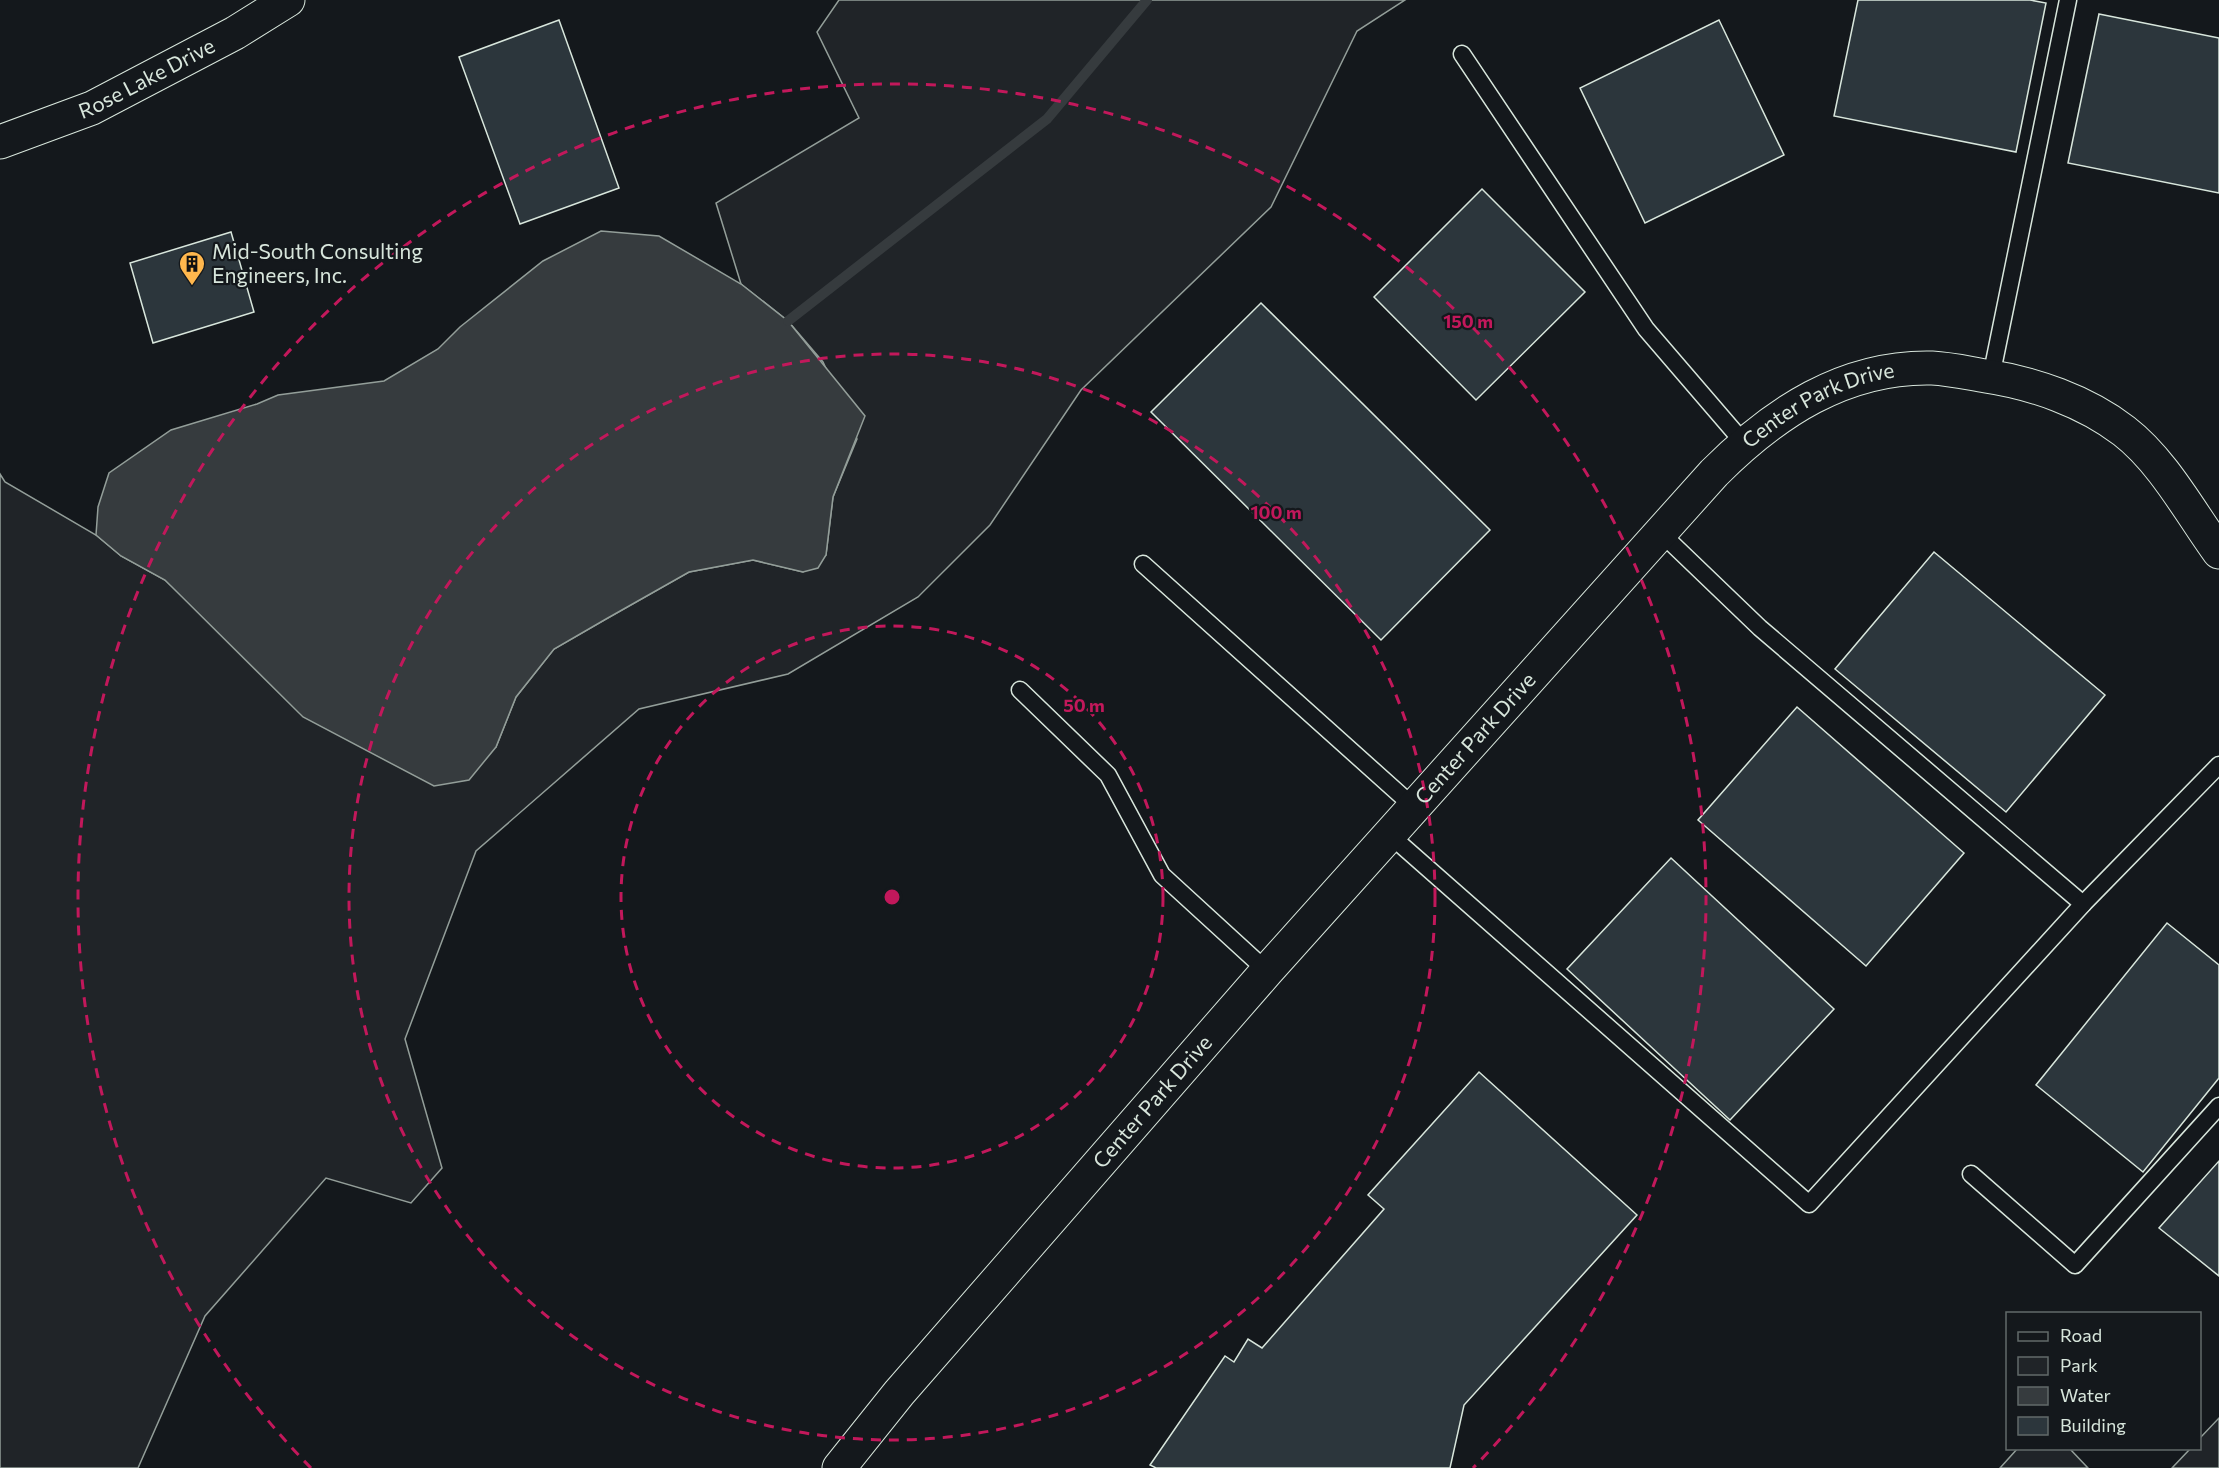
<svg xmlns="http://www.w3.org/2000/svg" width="2219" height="1468" font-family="Commissioner,sans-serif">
<rect width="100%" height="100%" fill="#14181c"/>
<g fill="#202428" stroke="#939e99" stroke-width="1.5">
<polygon points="839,0 1405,0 1357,31 1271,207 1081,390 990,525 918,597 788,674 639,709 476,851 405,1039 442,1168 411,1203 326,1178 205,1316 138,1468 0,1468 0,474 5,482 96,535 121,556 165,580 216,629 496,747 516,697 554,649 606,619 689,572 753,560 803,572 826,555 833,497 857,439 823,362 788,321 741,284 716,203 859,118 817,32"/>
<polygon points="2219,1418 2219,1468 2172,1468 2190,1449 2200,1448 2200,1438"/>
<polygon points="2018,1448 2070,1449 2088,1468 2000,1468"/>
</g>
<polygon fill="#363b3e" stroke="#939e99" stroke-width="1.5" points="601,231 659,236 741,284 788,321 865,416 833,497 826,555 818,568 803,572 753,560 689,572 606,619 554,649 516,697 496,747 469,780 434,786 303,717 165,580 121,556 96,535 98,507 109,473 171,430 257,404 278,395 384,381 438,349 460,327 543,261"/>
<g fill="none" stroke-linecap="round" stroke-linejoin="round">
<polyline stroke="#363b3e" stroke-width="10" points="788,321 1047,119 1147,0"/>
</g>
<g fill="#2c363c" stroke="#d8e6dc" stroke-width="1.5">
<polygon points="1858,0 2030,0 2046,3 2016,152 1834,116"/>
<polygon points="2099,14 2219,38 2219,193 2068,163"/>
<polygon points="559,20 619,188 520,224 459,57"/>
<polygon points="1719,20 1784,155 1645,223 1580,88"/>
<polygon points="1482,189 1585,292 1476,400 1374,297"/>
<polygon points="231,232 254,312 153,343 130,263"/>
<polygon points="1261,303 1490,530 1381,640 1151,412"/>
<polygon points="1934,552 2105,695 2006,812 1835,669"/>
<polygon points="1797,707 1964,853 1866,966 1698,820"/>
<polygon points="1671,858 1834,1009 1730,1120 1567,969"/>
<polygon points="2167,923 2219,965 2219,1078 2143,1172 2036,1085"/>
<polygon points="1479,1072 1637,1215 1464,1405 1450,1468 1156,1468 1150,1465 1225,1356 1234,1362 1248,1339 1262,1348 1384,1209 1368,1195"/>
<polygon points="2219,1161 2219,1276 2159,1228"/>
</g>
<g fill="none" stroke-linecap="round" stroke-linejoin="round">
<defs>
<g id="service">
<polyline points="1462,54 1646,329 1744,443"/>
<polyline points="1991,377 2068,0"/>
<polyline points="1661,533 1760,628 2083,904"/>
<polyline points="1143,564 1415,808"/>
<polyline points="1020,690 1108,775 1162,875 1267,971"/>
<polyline points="1390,835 1809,1204 2083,904 2219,765"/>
<polyline points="1971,1174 2075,1265 2219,1106"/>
</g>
<g id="minor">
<path id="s1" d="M0,142L92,108L235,33L288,0"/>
<path id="s2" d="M839,1468L899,1393L1267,971L1714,473C1774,413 1844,366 1932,368C1950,369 1968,373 1986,376C2033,383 2085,401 2124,431C2163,461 2190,512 2219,552"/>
</g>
</defs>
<use href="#service" stroke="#d8e6dc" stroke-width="19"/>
<use href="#minor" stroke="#d8e6dc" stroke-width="35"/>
<use href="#service" stroke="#14181c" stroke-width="16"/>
<use href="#minor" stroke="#14181c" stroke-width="33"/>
</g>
<g fill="none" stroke="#c2185b" stroke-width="3" stroke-dasharray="10 8">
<circle cx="892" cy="897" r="271"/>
<circle cx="892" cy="897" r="543"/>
<path d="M311 1468A814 814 0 1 1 1473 1468"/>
</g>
<defs>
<symbol id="building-pin" viewBox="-11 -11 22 30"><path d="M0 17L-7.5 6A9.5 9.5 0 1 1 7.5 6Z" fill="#ffb74d" stroke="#14181c"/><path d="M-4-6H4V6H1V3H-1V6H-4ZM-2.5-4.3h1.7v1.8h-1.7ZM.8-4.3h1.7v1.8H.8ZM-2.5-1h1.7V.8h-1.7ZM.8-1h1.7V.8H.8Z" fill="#111"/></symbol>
</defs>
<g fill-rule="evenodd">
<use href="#building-pin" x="177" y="249" width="30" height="40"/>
</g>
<g text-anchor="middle" stroke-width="4.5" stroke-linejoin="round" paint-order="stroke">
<g font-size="21" fill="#d8e6dc" stroke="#14181c">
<text dy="7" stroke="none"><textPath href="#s1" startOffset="160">Rose Lake Drive</textPath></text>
<text dy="7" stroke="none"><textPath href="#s2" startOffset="1452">Center Park Drive</textPath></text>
<text dy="7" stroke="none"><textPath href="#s2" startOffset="968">Center Park Drive</textPath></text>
<text dy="7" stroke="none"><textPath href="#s2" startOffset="482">Center Park Drive</textPath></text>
</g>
<g font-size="21" fill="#d8e6dc" stroke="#14181c" text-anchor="start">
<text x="212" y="259">Mid-South Consulting<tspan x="212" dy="24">Engineers, Inc.</tspan></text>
</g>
</g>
<circle cx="892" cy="897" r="9" fill="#c2185b" stroke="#14181c" stroke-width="3"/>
<g font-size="18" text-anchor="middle" font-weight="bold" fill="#c2185b" stroke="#14181c" stroke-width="4.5" stroke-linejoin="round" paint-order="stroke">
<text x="1468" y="328">150 m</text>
<text x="1276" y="519">100 m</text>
<text x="1084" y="712">50 m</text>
</g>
<rect x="2006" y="1312" width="195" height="138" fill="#14181c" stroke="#626a69" stroke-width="1.5"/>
<rect x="2018" y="1332" width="30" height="9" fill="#14181c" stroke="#626a69" stroke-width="1.5"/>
<text x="2060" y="1342" font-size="18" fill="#d8e6dc">Road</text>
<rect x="2018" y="1357" width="30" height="18" fill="#202428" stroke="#626a69" stroke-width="1.5"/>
<text x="2060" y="1372" font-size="18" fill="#d8e6dc">Park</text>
<rect x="2018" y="1387" width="30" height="18" fill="#363b3e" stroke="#626a69" stroke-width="1.5"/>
<text x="2060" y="1402" font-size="18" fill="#d8e6dc">Water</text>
<rect x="2018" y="1417" width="30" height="18" fill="#2c363c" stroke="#626a69" stroke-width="1.5"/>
<text x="2060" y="1432" font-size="18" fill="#d8e6dc">Building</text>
</svg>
